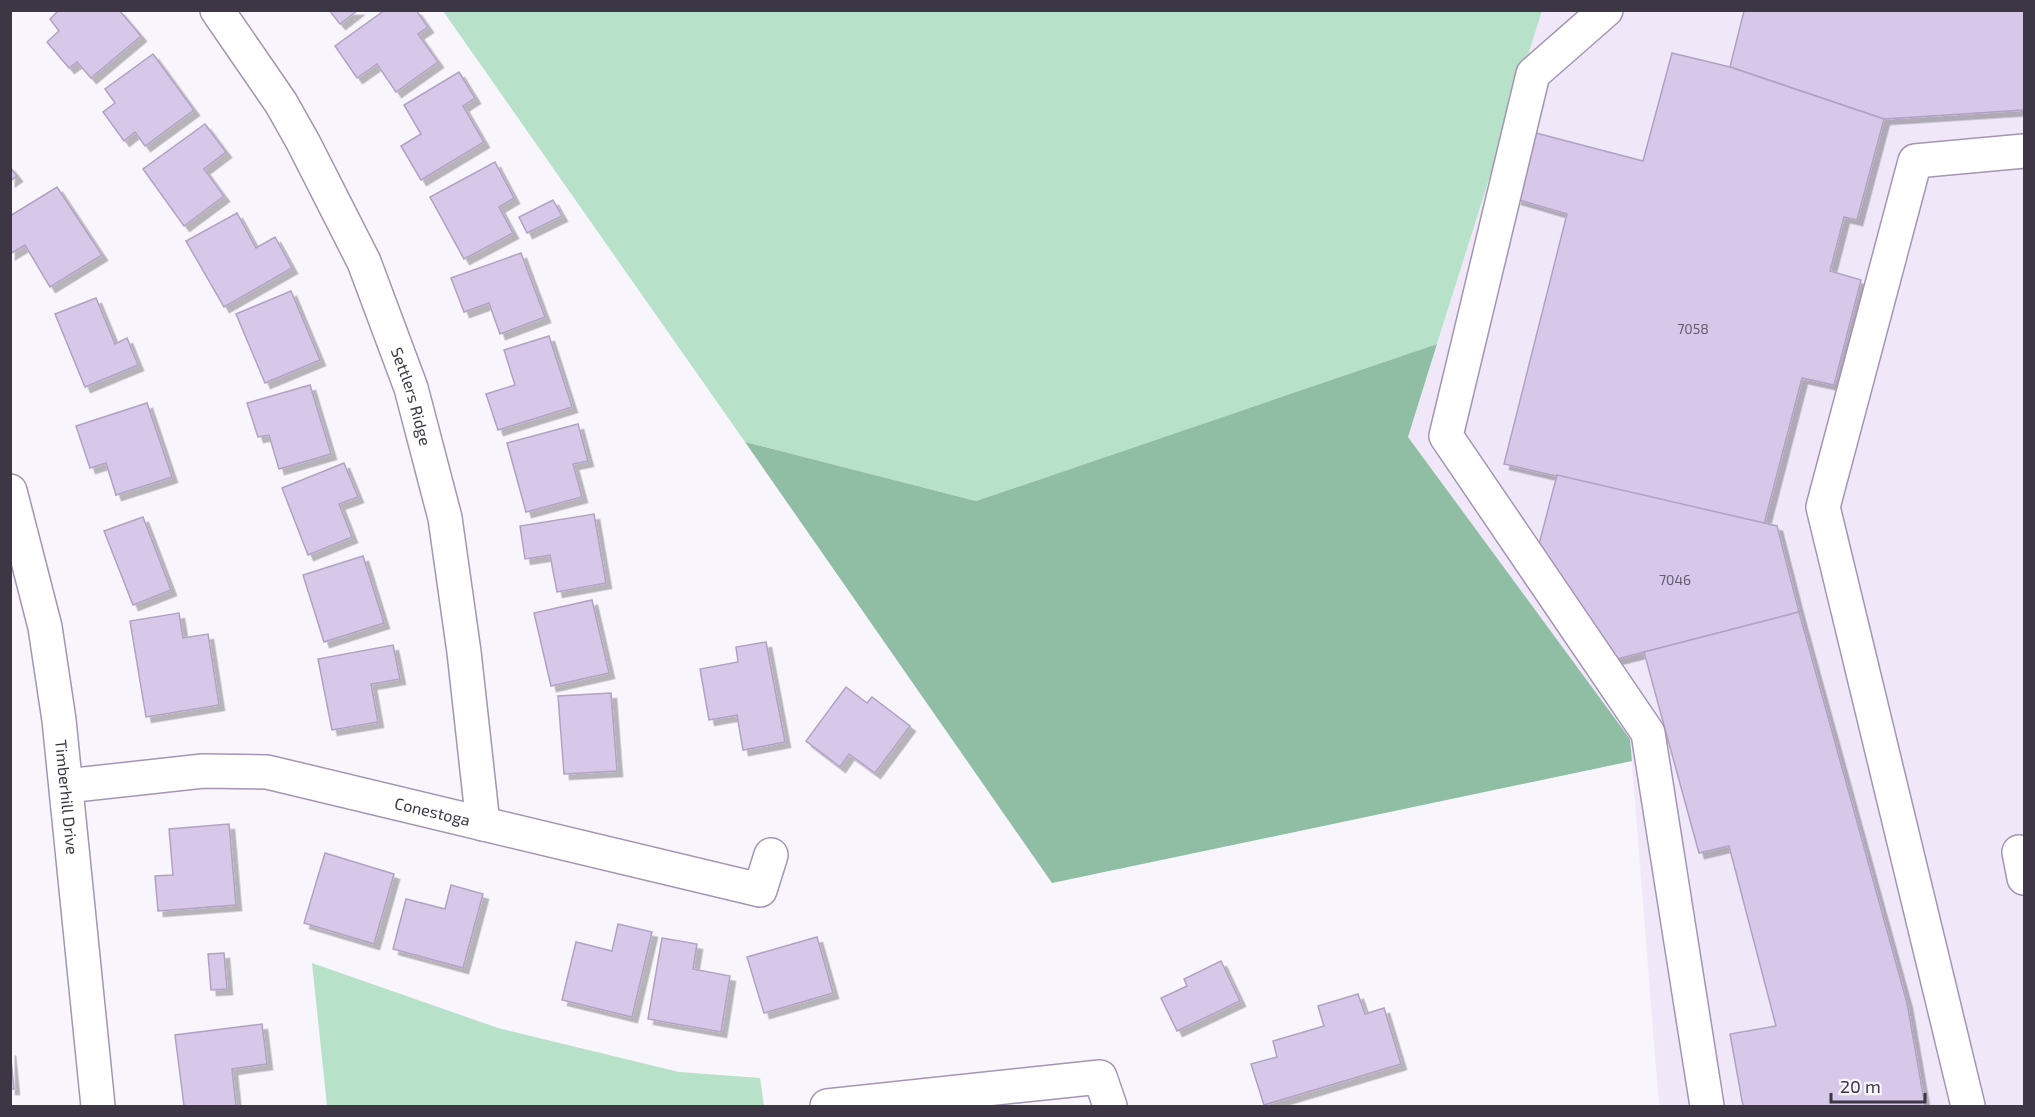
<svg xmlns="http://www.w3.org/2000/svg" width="2035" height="1117" font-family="'Exo 2',sans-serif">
<defs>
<filter id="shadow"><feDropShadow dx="5.5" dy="5.5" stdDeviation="0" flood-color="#0004"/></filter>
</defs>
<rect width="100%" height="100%" fill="#f8f5fc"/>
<polygon fill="#f0e8f9" points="1542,11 2024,11 2024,1106 1659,1106 1630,739 1408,437"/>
<g fill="#b8e1c9">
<polygon points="443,11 1542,11 1437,344 976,501 745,442"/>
<polygon points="312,963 498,1028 679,1072 760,1078 764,1106 327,1106"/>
</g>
<polygon fill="#90bea4" points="1437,344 1408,437 1630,739 1632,761 1052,883 745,442 976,501"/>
<g fill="#d7c7e9" stroke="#b1a2c3" stroke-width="1.5" filter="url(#shadow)">
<polygon points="59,10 119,10 141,36 91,78 77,62 69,68 47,42 59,31 50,19"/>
<polygon points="329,10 358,10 340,24"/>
<polygon points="385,10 416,10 428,27 418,34 438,62 396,92 377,64 357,78 335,46"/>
<polygon points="1758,10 2024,10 2024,110 1884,119 1730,67 1744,11"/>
<polygon points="1672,53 1730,67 1884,119 1857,220 1844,217 1830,271 1861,280 1834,385 1802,378 1764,524 1504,464 1567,214 1516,199 1532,132 1643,161"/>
<polygon points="153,54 194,110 145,146 135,132 124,141 103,112 115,103 105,89"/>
<polygon points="459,72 475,98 463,106 484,142 421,180 401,146 421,134 404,105"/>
<polygon points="205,124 226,152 204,169 224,196 184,226 143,169"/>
<polygon points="495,162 514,198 499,207 513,233 464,259 430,197"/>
<polygon points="10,167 17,176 10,181"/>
<polygon points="57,187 102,255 50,287 25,245 10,254 10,216"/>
<polygon points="553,200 562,216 527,233 519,217"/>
<polygon points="237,213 256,248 275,237 292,268 224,307 186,241"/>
<polygon points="521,253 545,317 500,334 489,303 464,312 451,278"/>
<polygon points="291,291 320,360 265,383 236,314"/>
<polygon points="96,298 115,344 127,338 138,365 85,387 55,314"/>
<polygon points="549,336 572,407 498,430 486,394 515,385 504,350"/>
<polygon points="310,385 331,454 279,469 269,435 258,437 247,403"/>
<polygon points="147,403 172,477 116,495 106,463 90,468 76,426"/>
<polygon points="578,424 588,461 573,464 582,497 526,512 507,443"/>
<polygon points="344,463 358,497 339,504 352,537 308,555 282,488"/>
<polygon points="1557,475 1777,526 1799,612 1613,660 1538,548"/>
<polygon points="594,514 606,583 557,592 550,555 525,559 520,526"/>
<polygon points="143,517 171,590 133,605 104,531"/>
<polygon points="363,556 384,623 324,642 303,575"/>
<polygon points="592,600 609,673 551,686 534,613"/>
<polygon points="1799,612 1907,1003 1925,1106 1743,1106 1730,1034 1776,1026 1729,846 1699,853 1644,652"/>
<polygon points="179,613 183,638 208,634 219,705 146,717 130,621"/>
<polygon points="766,642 785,742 743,750 737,715 709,720 700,669 738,662 736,647"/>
<polygon points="393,645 400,679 371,684 378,722 332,730 318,659"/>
<polygon points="846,687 867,703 872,697 910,726 875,773 849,754 840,767 806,741"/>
<polygon points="611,693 617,771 564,774 558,696"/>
<polygon points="229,824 236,905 158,911 155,876 173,875 169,829"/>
<polygon points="325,853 394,874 374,944 304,923"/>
<polygon points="451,885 483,894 463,968 393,949 406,899 445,909"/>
<polygon points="618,924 652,932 632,1017 562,1000 576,942 612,951"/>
<polygon points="817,937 833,993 764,1013 747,957"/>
<polygon points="662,938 697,944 693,969 730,976 721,1032 648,1019"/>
<polygon points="224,953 227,989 211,990 208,954"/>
<polygon points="1221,961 1240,1001 1177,1031 1161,998 1187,986 1184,979"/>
<polygon points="1358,994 1365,1014 1384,1008 1401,1064 1264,1105 1251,1064 1277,1057 1273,1041 1324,1026 1318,1006"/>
<polygon points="262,1024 267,1064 232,1069 236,1106 184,1106 175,1035"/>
<polygon points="10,1050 14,1089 10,1089"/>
</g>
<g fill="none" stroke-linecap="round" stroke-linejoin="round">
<defs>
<g id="minor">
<path id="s1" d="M217,10L281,103L303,142L364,262L411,388L445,518L464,652L483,824"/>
<polyline points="1606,10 1533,74 1446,436 1648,733 1707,1106"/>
<path id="s2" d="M10,491L45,627L59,720L98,1106"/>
<path id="s3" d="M66,786L203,771L267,772L760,890L771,855"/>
<polyline points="2019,852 2024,878"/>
<polyline points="827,1106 1100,1077 1110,1106"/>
<polyline points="1968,1106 1823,507 1915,161 2024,151"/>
</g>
</defs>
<use href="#minor" stroke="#a495b5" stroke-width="36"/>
<use href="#minor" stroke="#fff" stroke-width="33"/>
</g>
<g text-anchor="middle" stroke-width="5" stroke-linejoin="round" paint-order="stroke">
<g font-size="14" fill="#645b6e">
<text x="1693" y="334">7058</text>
<text x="1675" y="585">7046</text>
</g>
<g font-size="16" fill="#3d3745" stroke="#f8f5fc">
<text dy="6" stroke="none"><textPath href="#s1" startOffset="435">Settlers Ridge</textPath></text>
<text dy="6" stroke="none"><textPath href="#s2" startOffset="312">Timberhill Drive</textPath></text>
<text dy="6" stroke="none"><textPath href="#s3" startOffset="372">Conestoga</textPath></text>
</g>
</g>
<rect width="2035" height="1117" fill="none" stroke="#3d3745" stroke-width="24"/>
<path d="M1831 1093v9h94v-9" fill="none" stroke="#3d3745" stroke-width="3"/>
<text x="1840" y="1093" font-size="18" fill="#3d3745" stroke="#f8f5fc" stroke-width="4.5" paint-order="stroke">20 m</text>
</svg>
